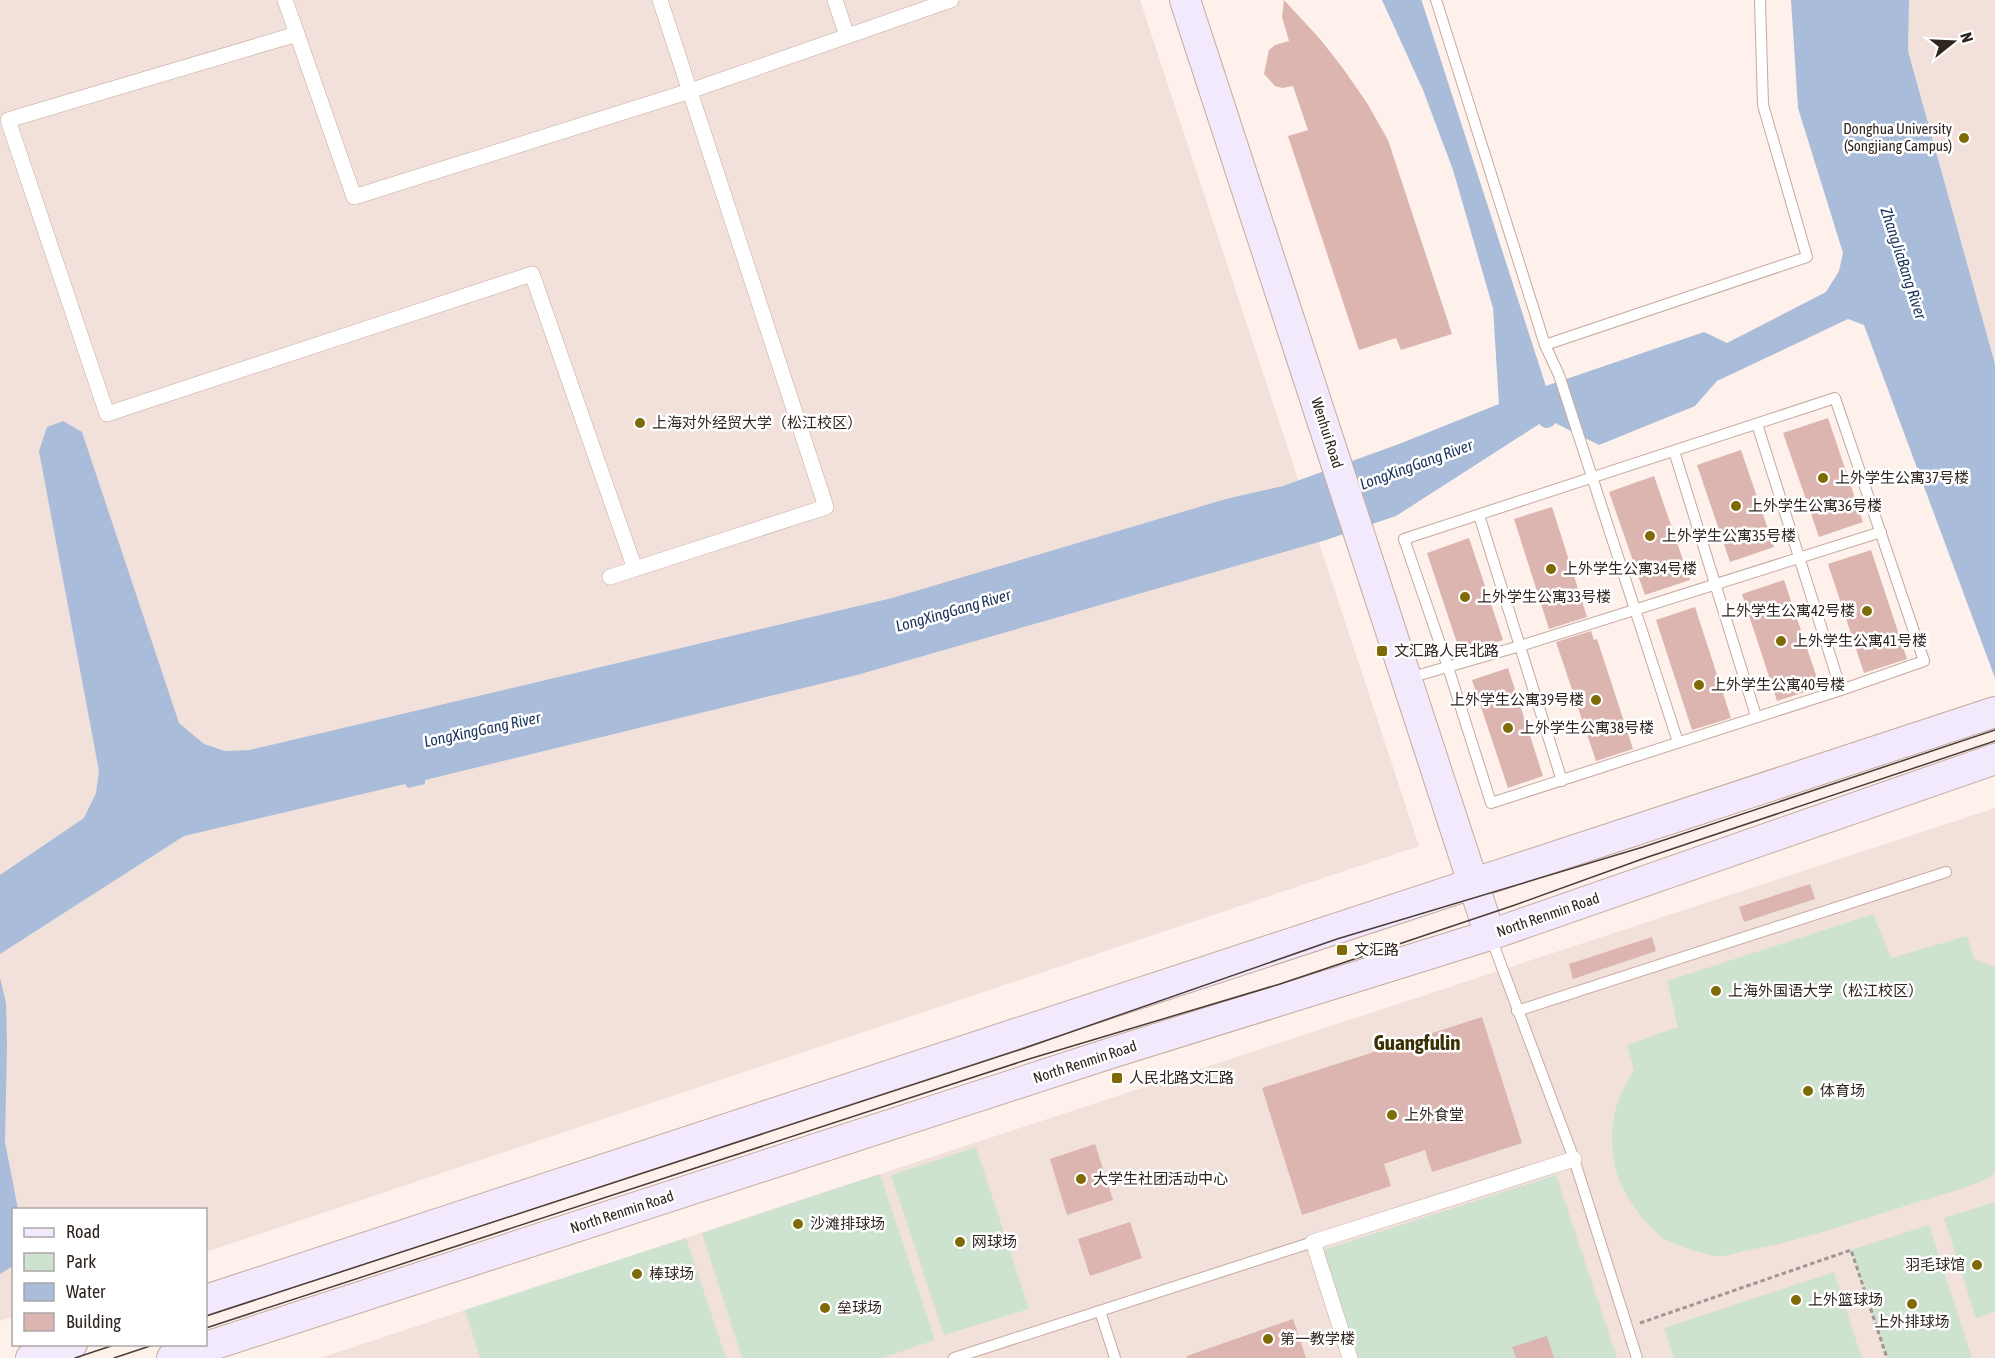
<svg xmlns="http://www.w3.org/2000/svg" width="1995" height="1358" font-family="'Asap Condensed','Noto Sans SC',sans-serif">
<rect width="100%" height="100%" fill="#fef0eb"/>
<g fill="#f1e1da">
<polygon points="0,0 1140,0 1419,846 206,1252 206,1210 14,1210 13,1316 0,1321"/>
<polygon points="1909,0 1995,0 1995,364 1908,51"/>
<polygon points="1995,808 1995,1358 320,1358 880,1174"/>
</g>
<g fill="#cee2d0">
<path d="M1873,914L1891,958L1967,936L1974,959L1995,967V1174C1971,1188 1932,1197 1905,1206C1853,1222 1801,1241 1748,1250C1738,1252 1726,1257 1716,1256C1704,1254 1679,1246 1668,1241C1650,1233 1622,1193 1617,1174C1607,1136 1612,1102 1634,1071L1627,1045L1678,1027L1667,981Z"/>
<polygon points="976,1147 1029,1309 944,1335 891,1175"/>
<polygon points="880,1174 935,1340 882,1358 742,1358 702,1233"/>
<polygon points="1556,1175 1617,1358 1355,1358 1320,1251"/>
<polygon points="1995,1202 1995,1312 1976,1318 1944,1218"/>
<polygon points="1929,1225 1972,1358 1887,1358 1851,1250"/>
<polygon points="686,1238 726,1358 480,1358 465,1310"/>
<polygon points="1834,1272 1862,1358 1674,1358 1664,1328"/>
</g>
<g fill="#a9bcda">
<polygon points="1382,0 1409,0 1537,389 1704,332 1727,343 1826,292 1839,271 1843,253 1798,108 1791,0 1909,0 1908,51 1995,364 1995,678 1864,325 1848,319 1717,381 1695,406 1599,445 1547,419 1396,516 1326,540 857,675 425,780 425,784 408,788 405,784 184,836 0,954 0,875 84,818 96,793 99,771 39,451 47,427 63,421 82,432 179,723 204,744 225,751 250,750 892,598 1226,499 1283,486 1399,444 1499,404 1493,308 1453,170 1423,90"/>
<polygon points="0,978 6,1003 7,1044 5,1142 18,1209 14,1210 13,1266 0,1274"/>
</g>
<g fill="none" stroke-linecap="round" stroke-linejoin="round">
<polyline stroke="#a9bcda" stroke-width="18" points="1412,0 1547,419"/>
</g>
<g fill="#dcb4b0">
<polygon points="1284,0 1320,39 1342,67 1367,103 1388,140 1452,334 1401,350 1396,338 1359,350 1288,136 1308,130 1293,86 1282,88 1275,86 1264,74 1269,50 1275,45 1289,41 1282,17"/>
<polygon points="1828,418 1863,522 1819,537 1783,433"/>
<polygon points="1741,450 1774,547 1730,562 1697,465"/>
<polygon points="1654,476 1690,580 1645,595 1609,492"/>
<polygon points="1552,507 1587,617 1549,629 1514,519"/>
<polygon points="1469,538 1503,640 1461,655 1427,553"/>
<polygon points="1871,550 1907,659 1864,673 1828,564"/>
<polygon points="1784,580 1820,687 1777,701 1742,594"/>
<polygon points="1695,607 1731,718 1692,730 1656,620"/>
<polygon points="1591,631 1594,640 1597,639 1633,749 1596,761 1556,642"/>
<polygon points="1508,668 1543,776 1508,788 1472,680"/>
<polygon points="1810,884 1815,899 1744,922 1739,907"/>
<polygon points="1652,937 1656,951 1573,979 1569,964"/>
<polygon points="1482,1017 1522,1143 1432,1172 1425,1150 1384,1164 1391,1186 1302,1215 1262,1088"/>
<polygon points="1095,1144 1113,1200 1067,1215 1050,1159"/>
<polygon points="1130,1222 1142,1258 1090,1276 1078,1239"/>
<polygon points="1293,1319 1306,1358 1187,1358 1187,1356"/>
<polygon points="1547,1336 1554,1358 1516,1358 1512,1347"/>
</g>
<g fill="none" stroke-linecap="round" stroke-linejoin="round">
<defs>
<g id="service">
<polyline points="1436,0 1545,345 1559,375 1678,742"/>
<polyline points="1545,345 1807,257 1763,105 1760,0"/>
<polygon points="1835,398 1924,661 1841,690 1491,803 1448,667 1404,539"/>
<polyline points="1757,424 1841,690"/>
<polyline points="1674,451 1756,716"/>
<polyline points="1479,515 1562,781"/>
<polyline points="1409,678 1520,646 1881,532"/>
<polyline points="1491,938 1574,1159 1637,1358"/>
<polyline points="1517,1011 1946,872"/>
<polyline points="1100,1311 1115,1358"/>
<polyline points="954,1358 1313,1242"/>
</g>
<g id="pedestrian">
<polyline points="285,0 297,34"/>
<polyline points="835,0 847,36"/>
<polyline points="635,569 532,274 107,414 8,120 297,34 354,197 690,91 951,0"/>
<polyline points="610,577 826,507 660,0"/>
<polyline points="1350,1358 1313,1242 1574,1159"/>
</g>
<g id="secondary">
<polyline points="1185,0 1490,935"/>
<polyline points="206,1300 1995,712"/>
<polyline points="31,1358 72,1344"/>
<polyline points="172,1358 1111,1053 1490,935 1995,759"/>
</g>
</defs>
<use href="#service" stroke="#c7a99d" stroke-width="12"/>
<use href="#pedestrian" stroke="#c7a99d" stroke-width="16"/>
<use href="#secondary" stroke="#c7a99d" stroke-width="32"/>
<polyline stroke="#a29591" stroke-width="3" stroke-dasharray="4.5 3" stroke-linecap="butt" points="1640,1323 1851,1250 1887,1358"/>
<use href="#service" stroke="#fff" stroke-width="10"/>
<use href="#pedestrian" stroke="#fff" stroke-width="15"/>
<use href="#secondary" stroke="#f2eafc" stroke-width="30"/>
<g stroke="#493c38" stroke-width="1.5">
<polyline points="206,1316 1025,1048 1337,939 1643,847 1995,730"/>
<polyline points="206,1328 1029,1059 1280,984 1515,905 1645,858 1995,741"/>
<polyline points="75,1358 117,1344"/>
<polyline points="114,1358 156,1344"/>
</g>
</g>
<g fill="#7e6b05" stroke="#fff" stroke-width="2">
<circle cx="1964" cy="138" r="6"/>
<circle cx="640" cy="423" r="6"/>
<circle cx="1823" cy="478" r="6"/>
<circle cx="1736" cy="506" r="6"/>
<circle cx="1650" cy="536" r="6"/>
<circle cx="1551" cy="569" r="6"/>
<circle cx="1465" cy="597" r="6"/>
<circle cx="1867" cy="611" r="6"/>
<circle cx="1781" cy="641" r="6"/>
<rect x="1376" y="645" width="12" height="12" rx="3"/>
<circle cx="1699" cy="685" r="6"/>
<circle cx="1596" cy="700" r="6"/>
<circle cx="1508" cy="728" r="6"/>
<rect x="1336" y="944" width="12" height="12" rx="3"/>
<circle cx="1716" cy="991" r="6"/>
<rect x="1111" y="1072" width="12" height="12" rx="3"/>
<circle cx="1808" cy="1091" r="6"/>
<circle cx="1392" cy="1115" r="6"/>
<circle cx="1081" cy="1179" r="6"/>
<circle cx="798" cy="1224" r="6"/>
<circle cx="960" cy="1242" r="6"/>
<circle cx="1977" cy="1265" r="6"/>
<circle cx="637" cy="1274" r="6"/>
<circle cx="1796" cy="1300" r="6"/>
<circle cx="1912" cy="1304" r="6"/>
<circle cx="825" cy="1308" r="6"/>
<circle cx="1268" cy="1339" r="6"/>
</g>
<g text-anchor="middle" stroke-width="5" stroke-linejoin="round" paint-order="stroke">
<g font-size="15" fill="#302420" stroke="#fff" text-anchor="start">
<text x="1952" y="134" text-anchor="end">Donghua University<tspan x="1952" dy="17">(Songjiang Campus)</tspan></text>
<text x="652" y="428">上海对外经贸大学（松江校区）</text>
<text x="1835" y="483">上外学生公寓37号楼</text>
<text x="1748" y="511">上外学生公寓36号楼</text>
<text x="1662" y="541">上外学生公寓35号楼</text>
<text x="1563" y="574">上外学生公寓34号楼</text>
<text x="1477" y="602">上外学生公寓33号楼</text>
<text x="1855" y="616" text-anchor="end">上外学生公寓42号楼</text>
<text x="1793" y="646">上外学生公寓41号楼</text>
<text x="1394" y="656">文汇路人民北路</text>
<text x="1711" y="690">上外学生公寓40号楼</text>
<text x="1584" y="705" text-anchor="end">上外学生公寓39号楼</text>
<text x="1520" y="733">上外学生公寓38号楼</text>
<text x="1354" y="955">文汇路</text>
<text x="1728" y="996">上海外国语大学（松江校区）</text>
<text x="1129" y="1083">人民北路文汇路</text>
<text x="1820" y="1096">体育场</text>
<text x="1404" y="1120">上外食堂</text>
<text x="1093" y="1184">大学生社团活动中心</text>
<text x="810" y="1229">沙滩排球场</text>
<text x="972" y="1247">网球场</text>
<text x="1965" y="1270" text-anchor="end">羽毛球馆</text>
<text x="649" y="1279">棒球场</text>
<text x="1808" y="1305">上外篮球场</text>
<text x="837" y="1313">垒球场</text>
<text x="1912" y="1327" text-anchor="middle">上外排球场</text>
<text x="1280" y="1344">第一教学楼</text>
</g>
<g font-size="15" fill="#302420" stroke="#fff">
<text transform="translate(1327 433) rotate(72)" y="5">Wenhui Road</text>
<text transform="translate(1548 915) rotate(-19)" y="5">North Renmin Road</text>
<text transform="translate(1085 1062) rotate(-18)" y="5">North Renmin Road</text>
<text transform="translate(622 1212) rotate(-18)" y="5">North Renmin Road</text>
</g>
<g font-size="16" font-style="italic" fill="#1c355d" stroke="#fff">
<text transform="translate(1904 263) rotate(72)" y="6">ZhangJiaBang River</text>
<text transform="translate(1416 464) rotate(-20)" y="6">LongXingGang River</text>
<text transform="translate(953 610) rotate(-16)" y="6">LongXingGang River</text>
<text transform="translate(482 729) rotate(-12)" y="6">LongXingGang River</text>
</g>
<g font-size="21" font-weight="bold" fill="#3a3105" stroke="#fff">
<text x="1417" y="1050">Guangfulin</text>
</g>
</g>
<rect x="12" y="1208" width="195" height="138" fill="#ffffff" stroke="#aca7a6" stroke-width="1.5"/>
<rect x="24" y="1228" width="30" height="9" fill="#f2eafc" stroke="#aca7a6" stroke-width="1.5"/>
<text x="66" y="1238" font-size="18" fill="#302420">Road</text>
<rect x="24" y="1253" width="30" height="18" fill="#cee2d0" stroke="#aca7a6" stroke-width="1.5"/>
<text x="66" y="1268" font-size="18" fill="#302420">Park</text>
<rect x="24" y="1283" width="30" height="18" fill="#a9bcda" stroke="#aca7a6" stroke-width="1.5"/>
<text x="66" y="1298" font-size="18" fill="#302420">Water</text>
<rect x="24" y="1313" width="30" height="18" fill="#dcb4b0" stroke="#aca7a6" stroke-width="1.5"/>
<text x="66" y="1328" font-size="18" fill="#302420">Building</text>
<g transform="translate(1953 42) rotate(72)" stroke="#ffffff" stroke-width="4.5" paint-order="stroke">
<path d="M0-4.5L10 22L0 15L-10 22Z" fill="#302420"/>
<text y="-9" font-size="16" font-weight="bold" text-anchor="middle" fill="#302420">N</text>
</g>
</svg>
